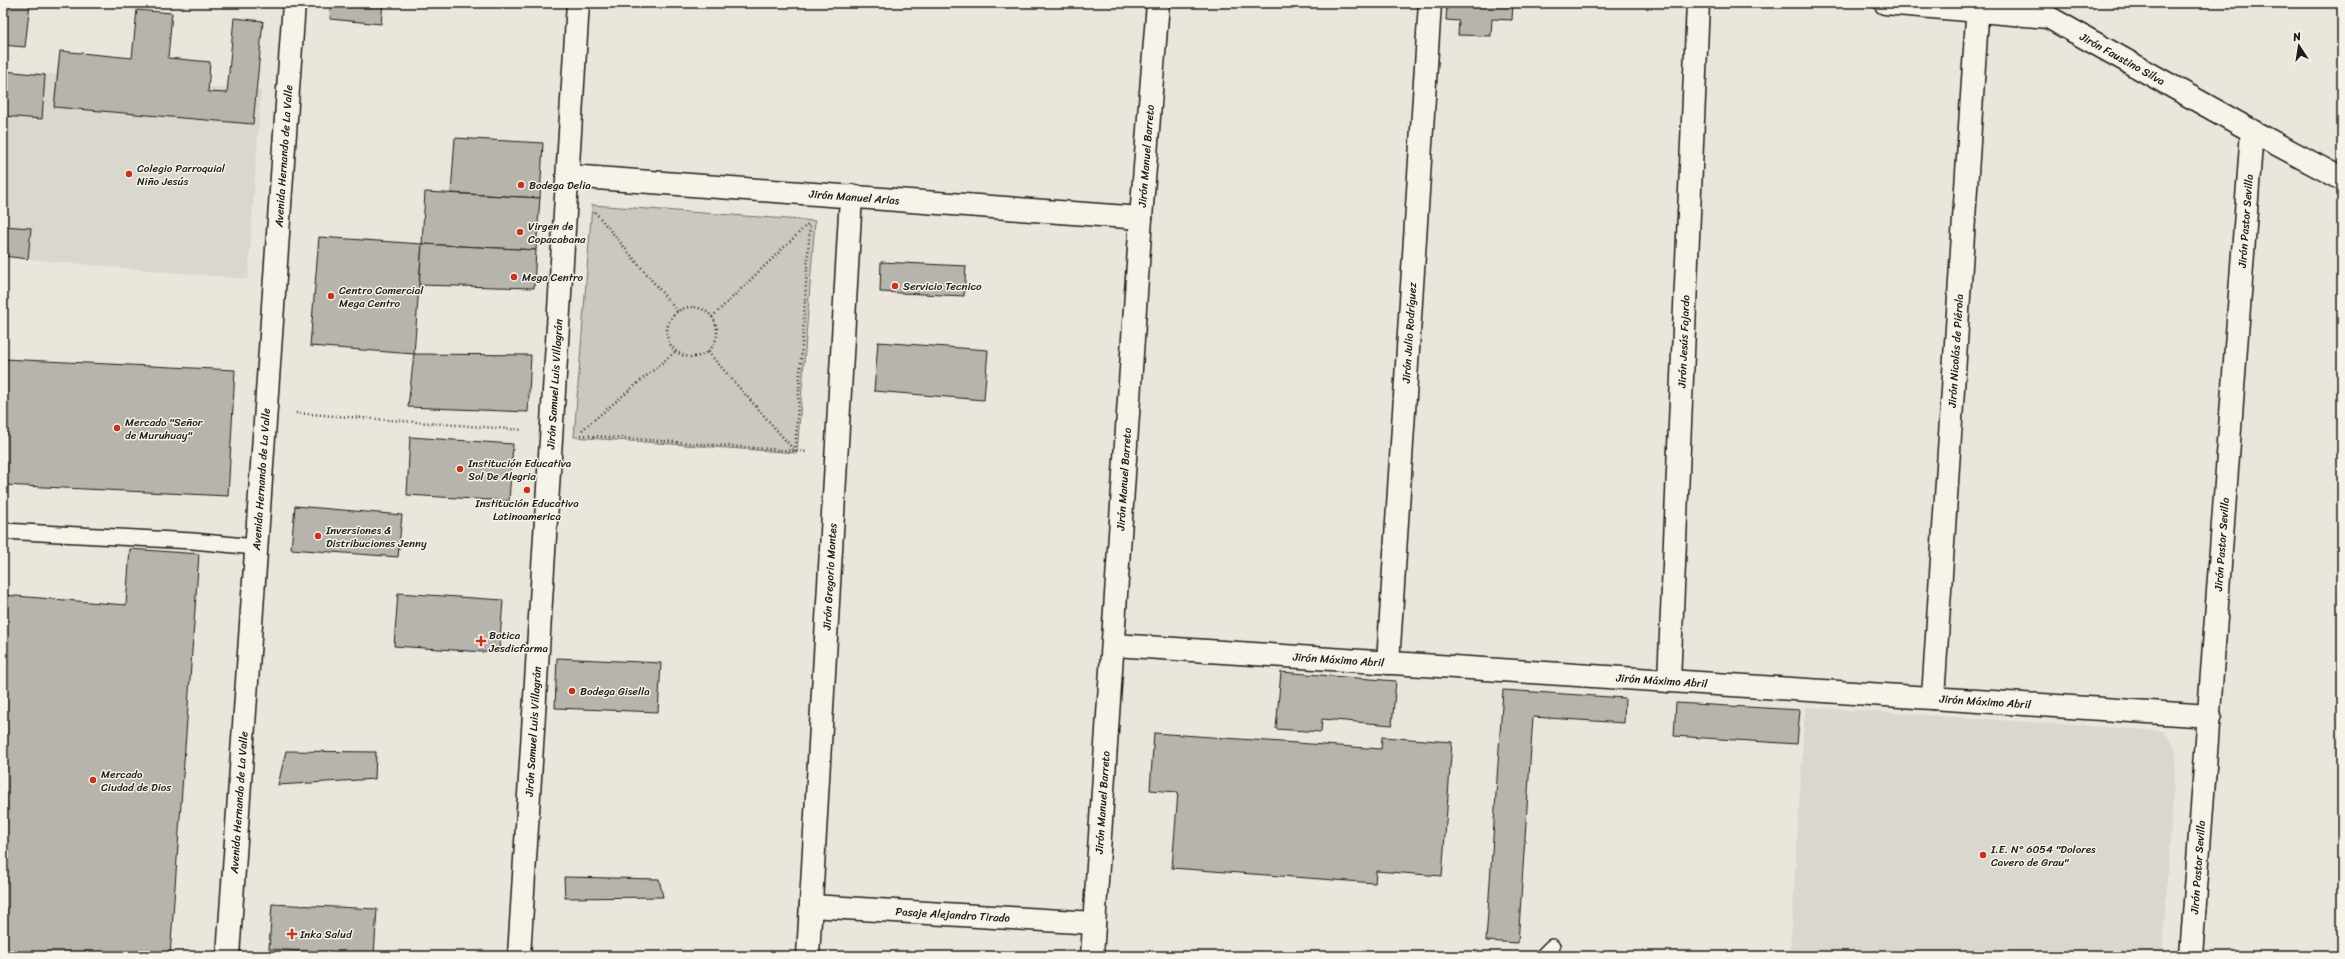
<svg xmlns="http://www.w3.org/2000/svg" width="2345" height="959" font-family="Sriracha,sans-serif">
<rect width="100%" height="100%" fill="#eae6dc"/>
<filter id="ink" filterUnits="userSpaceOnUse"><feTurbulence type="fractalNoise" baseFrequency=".025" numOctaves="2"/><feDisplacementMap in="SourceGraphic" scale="8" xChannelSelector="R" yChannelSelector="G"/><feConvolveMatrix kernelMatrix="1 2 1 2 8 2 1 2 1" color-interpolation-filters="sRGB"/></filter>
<g filter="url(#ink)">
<g fill="#dad7ce">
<polygon points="3,70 261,91 248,279 3,257"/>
<polygon points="1805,707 2163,731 2172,742 2176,753 2162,956 1790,956"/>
</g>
<polygon fill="#ccc8c0" stroke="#74726e" points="592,205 815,221 797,453 574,437"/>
<g fill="#b6b4ac" stroke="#1c1c1c">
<polygon points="3,3 30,3 25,47 3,45"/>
<polygon points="331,3 383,3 381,24 330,19"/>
<polygon points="1447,3 1513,3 1512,20 1492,19 1491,36 1458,35 1459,21 1446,20"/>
<polygon points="137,10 172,13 168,58 210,62 208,92 227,93 234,18 263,21 253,124 54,107 60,51 132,58"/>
<polygon points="3,71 45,75 42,119 3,116"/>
<polygon points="455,138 543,143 540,198 451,193"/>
<polygon points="425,192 540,198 536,250 422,244"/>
<polygon points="3,226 31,228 28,259 3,256"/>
<polygon points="319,237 422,244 414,354 310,346"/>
<polygon points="422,244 536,250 534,288 419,285"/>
<polygon points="881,262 966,266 964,296 880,292"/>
<polygon points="878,342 988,350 984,400 874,391"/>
<polygon points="414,354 531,355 528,412 408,407"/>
<polygon points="3,359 235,370 228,496 3,485"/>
<polygon points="410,437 513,444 509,501 407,495"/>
<polygon points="295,506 402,515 398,557 291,549"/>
<polygon points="130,549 199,554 170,956 3,956 3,595 126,605"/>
<polygon points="398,593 503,600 499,653 394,646"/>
<polygon points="557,658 661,663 658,712 555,708"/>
<polygon points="1281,672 1396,681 1392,725 1322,719 1321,732 1276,729"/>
<polygon points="1503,690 1625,698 1624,723 1533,717 1518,943 1486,941"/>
<polygon points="1676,703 1800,710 1797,744 1674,736"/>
<polygon points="1154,733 1381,749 1382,737 1452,742 1442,876 1376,871 1375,883 1172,868 1178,792 1150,790"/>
<polygon points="286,751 376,752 375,779 278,785"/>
<polygon points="564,877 659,879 663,897 565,898"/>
<polygon points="272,904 377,909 374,955 269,949"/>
</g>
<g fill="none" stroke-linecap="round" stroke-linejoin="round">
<defs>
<g id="service">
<polyline points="3,531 193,541 255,547"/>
<polyline points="1543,956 1552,947"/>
</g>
<g id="minor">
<path id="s1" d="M1885,3L2048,17L2252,131L2342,179"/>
<path id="s2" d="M569,176L1141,218"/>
<path id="s3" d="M1114,645L2210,716"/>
<path id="s4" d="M1388,663L1430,3"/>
<path id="s5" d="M1669,681L1698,3"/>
<path id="s6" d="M1933,698L1978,3"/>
<path id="s7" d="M811,906L1094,923"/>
<path id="s8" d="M228,956L294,3"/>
<path id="s9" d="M519,956L578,3"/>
<path id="s10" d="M808,956L851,196"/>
<path id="s11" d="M1092,956L1141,218L1158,3"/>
<path id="s12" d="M2191,956L2252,131"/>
</g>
</defs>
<use href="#service" stroke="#1c1c1c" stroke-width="18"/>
<use href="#minor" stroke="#1c1c1c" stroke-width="25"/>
<g stroke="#1c1c1c" stroke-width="2.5" stroke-dasharray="1 3" stroke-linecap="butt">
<polyline points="595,212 678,312"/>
<circle cx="692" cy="332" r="25"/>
<polyline points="712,317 808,224"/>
<polyline points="708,352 795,451"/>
<polyline points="296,413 523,430"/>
<polyline points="582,430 676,351"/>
<polyline points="581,435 808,452"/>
<polyline points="795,451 810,224"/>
</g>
<use href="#service" stroke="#f7f3e8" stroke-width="15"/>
<use href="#minor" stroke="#f7f3e8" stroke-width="22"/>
</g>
</g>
<g fill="#c8321e" stroke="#f7f3e8" stroke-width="1.5">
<circle cx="129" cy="174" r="4"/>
<circle cx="521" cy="185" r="4"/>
<circle cx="520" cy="232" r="4"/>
<circle cx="514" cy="277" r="4"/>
<circle cx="895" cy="286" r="4"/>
<circle cx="331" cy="296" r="4"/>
<circle cx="117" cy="428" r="4"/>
<circle cx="460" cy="469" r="4"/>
<circle cx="527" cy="490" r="4"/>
<circle cx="318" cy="536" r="4"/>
<path d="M479 635h4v4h4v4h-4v4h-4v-4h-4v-4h4z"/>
<circle cx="572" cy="691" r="4"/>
<circle cx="93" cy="780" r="4"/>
<circle cx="1983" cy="855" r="4"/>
<path d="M290 928h4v4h4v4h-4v4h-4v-4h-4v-4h4z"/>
</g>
<g text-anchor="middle" stroke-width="3" stroke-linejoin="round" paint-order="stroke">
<g font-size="11" fill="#1c1c1c" stroke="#f7f3e8">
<text dy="4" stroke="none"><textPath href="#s1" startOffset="249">Jirón Faustino Silva</textPath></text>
<text dy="4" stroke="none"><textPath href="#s8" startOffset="802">Avenida Hernando de La Valle</textPath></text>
<text dy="4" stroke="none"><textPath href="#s11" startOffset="802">Jirón Manuel Barreto</textPath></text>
<text dy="4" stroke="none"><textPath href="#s2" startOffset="286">Jirón Manuel Arias</textPath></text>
<text dy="4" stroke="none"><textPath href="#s12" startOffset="737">Jirón Pastor Sevilla</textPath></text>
<text dy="4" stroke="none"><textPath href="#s4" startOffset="331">Jirón Julio Rodríguez</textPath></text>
<text dy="4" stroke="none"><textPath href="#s5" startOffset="340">Jirón Jesús Fajardo</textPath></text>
<text dy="4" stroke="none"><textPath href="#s6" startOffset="348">Jirón Nicolás de Piérola</textPath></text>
<text dy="4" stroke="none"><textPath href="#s9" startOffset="573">Jirón Samuel Luis Villagrán</textPath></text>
<text dy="4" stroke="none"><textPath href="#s8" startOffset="478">Avenida Hernando de La Valle</textPath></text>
<text dy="4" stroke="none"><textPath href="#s11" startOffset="478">Jirón Manuel Barreto</textPath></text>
<text dy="4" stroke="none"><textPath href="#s12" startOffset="413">Jirón Pastor Sevilla</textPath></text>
<text dy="4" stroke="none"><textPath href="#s10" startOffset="380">Jirón Gregorio Montes</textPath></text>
<text dy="4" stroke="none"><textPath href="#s3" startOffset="225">Jirón Máximo Abril</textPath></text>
<text dy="4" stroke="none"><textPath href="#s3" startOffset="549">Jirón Máximo Abril</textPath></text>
<text dy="4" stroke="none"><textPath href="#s3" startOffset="873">Jirón Máximo Abril</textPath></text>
<text dy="4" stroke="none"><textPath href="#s9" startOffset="225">Jirón Samuel Luis Villagrán</textPath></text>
<text dy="4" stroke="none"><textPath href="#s8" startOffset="154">Avenida Hernando de La Valle</textPath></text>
<text dy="4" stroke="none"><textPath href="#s11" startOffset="154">Jirón Manuel Barreto</textPath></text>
<text dy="4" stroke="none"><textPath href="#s12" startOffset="89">Jirón Pastor Sevilla</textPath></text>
<text dy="4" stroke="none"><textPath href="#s7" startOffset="142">Pasaje Alejandro Tirado</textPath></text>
</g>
<g font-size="11" fill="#1c1c1c" stroke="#f7f3e8" text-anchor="start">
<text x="137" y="172">Colegio Parroquial<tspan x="137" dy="13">Niño Jesús</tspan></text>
<text x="529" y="189">Bodega Delia</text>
<text x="528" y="230">Virgen de<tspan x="528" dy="13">Copacabana</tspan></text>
<text x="522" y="281">Mega Centro</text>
<text x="903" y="290">Servicio Tecnico</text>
<text x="339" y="294">Centro Comercial<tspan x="339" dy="13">Mega Centro</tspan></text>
<text x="125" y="426">Mercado "Señor<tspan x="125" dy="13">de Muruhuay"</tspan></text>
<text x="468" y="467">Institución Educativa<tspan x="468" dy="13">Sol De Alegria</tspan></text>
<text x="527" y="507" text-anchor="middle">Institución Educativa<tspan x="527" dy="13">Latinoamerica</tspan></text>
<text x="326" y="534">Inversiones &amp;<tspan x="326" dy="13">Distribuciones Jenny</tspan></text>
<text x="489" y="639">Botica<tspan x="489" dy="13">Jesdicfarma</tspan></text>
<text x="580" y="695">Bodega Gisella</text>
<text x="101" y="778">Mercado<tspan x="101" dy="13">Ciudad de Dios</tspan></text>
<text x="1991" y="853">I.E. N° 6054 "Dolores<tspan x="1991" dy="13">Cavero de Grau"</tspan></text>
<text x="300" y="938">Inka Salud</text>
</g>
</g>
<rect width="2345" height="959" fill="none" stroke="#f7f3e8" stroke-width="16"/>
<rect x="8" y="8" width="2329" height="943" fill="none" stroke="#1c1c1c" stroke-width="1.5" filter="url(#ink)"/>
<g transform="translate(2299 46) rotate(348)" stroke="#f7f3e8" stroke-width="3" paint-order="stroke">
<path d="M0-3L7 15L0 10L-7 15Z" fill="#1c1c1c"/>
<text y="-6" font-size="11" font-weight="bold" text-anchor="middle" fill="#1c1c1c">N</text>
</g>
</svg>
